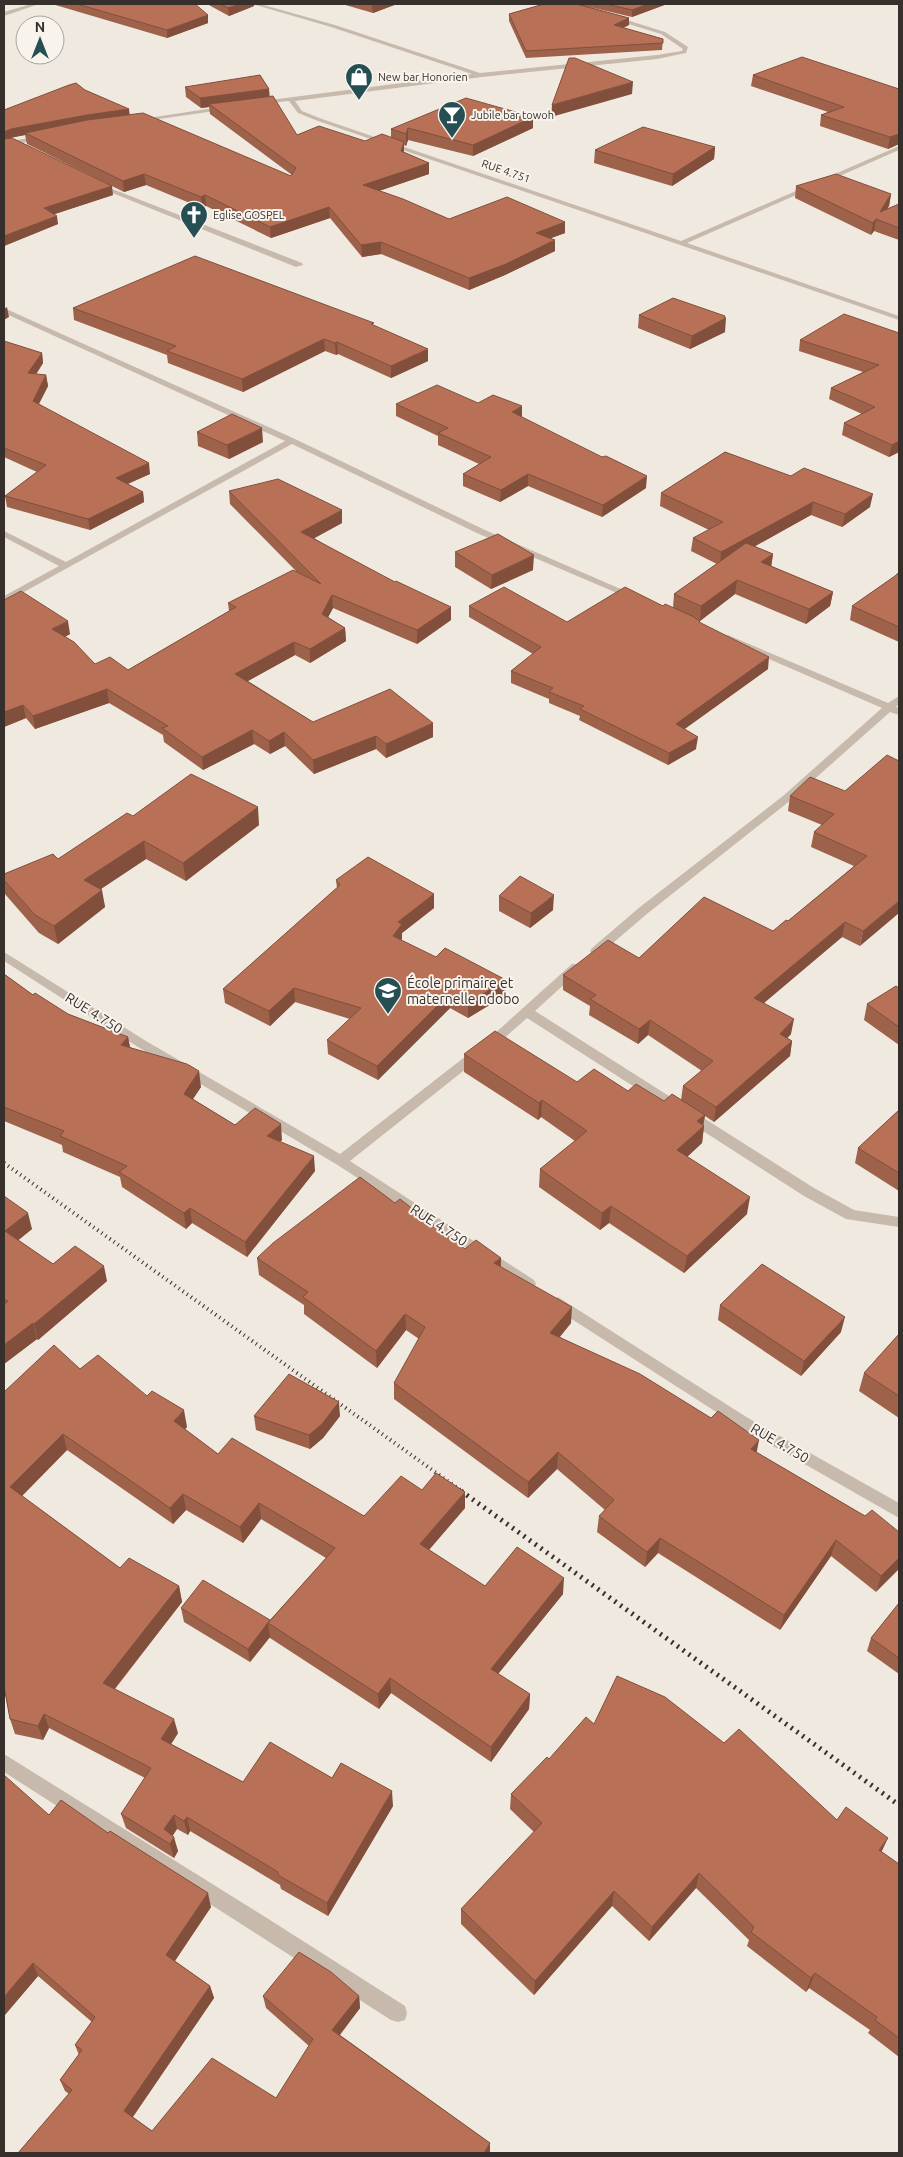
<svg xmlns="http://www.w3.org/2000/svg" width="903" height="2157" font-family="Ubuntu,sans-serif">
<rect width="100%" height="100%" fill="#f0e9e0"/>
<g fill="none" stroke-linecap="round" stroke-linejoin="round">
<g fill="#c7baad" fill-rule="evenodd">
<polygon points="31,4 39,4 4,16 4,12"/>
<polygon points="252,4 260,4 335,25 480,73 657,55 682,51 683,49 661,34 612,19 614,16 665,32 688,47 686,53 657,59 482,77 295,101 302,111 322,119 681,241 899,146 899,150 687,243 899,316 899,320 318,121 298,113 289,101 260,104 260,102 262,101 472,74 331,27"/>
<polygon points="227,106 230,108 229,109 138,122 135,120"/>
<polygon points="42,136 44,137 44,139 4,146 4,142"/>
<polygon points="97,183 302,263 303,265 296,267 95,186 94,185"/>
<polygon points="4,308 295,439 485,530 639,597 634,600 631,599 479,534 292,444 4,603 4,596 59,566 4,537 4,531 66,562 285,441 4,313"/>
<polygon points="728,635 888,703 899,696 899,704 896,707 899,708 899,715 890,712 791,800 648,913 600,954 592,954 590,951 592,948 640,907 783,796 882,708 725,640 725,636"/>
<polygon points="4,952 146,1041 340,1154 493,1035 572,964 580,964 582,967 580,970 535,1011 814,1188 854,1210 899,1217 899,1227 846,1219 804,1196 527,1018 501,1041 350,1161 534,1280 536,1284 534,1288 529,1289 336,1164 138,1047 4,961"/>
<polygon points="558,1297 748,1418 899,1503 899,1518 738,1426 553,1307 551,1303 553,1299"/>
<polygon points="4,1754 270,1920 405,2006 407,2013 405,2020 398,2022 391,2020 4,1772"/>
</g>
<polyline stroke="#362f2b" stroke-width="4" stroke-dasharray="1 4" stroke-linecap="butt" points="4,1163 463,1492"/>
<polyline stroke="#362f2b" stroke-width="5" stroke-dasharray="2 5" stroke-linecap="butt" points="461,1491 899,1805"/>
</g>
<g fill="#9e614a">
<polygon points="52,4 195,4 208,23 167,38"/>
<polygon points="207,4 254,4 254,6 229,16"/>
<polygon points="342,4 397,4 373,13"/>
<polygon points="544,4 667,4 632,17 585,6 629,18 629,25 623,28 663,39 662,50 526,58 509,21 509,14"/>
<polygon points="753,75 899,89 899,144 888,149 820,126 821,115 828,112 751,86"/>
<polygon points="185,87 269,89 269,96 297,135 365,141 391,138 391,129 533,117 533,128 473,156 408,140 406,146 404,145 404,153 429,163 429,174 379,191 449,219 565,222 565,233 551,238 555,251 505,275 469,290 381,254 362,257 330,218 271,238 206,206 202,208 146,185 124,192 27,144 25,135 11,138 113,195 54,214 58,224 4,246 4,110 85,90 130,115 291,176 292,175 210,114 209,107 201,108 186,97"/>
<polygon points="715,147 714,159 672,186 594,163 595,150"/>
<polygon points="796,186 891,194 889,206 887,209 899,204 899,240 874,231 871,235 795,198"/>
<polygon points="73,308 374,326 428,361 391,378 338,354 336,355 325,351 243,392 168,363 167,355 74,320"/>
<polygon points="639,315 725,316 725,332 690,349 638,328"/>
<polygon points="899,333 899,452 889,457 842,435 844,423 862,414 829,399 831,388 863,372 799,351 800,340"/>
<polygon points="4,341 42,353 43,363 36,374 46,375 48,386 39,404 150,474 128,484 143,492 144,502 90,530 7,507 5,496 37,472 4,457"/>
<polygon points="478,403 522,417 646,488 602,517 528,486 500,502 463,486 463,474 479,464 438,445 438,436 396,416 396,404"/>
<polygon points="197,432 263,442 229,459 198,446"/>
<polygon points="725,452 870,507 842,527 811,515 754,546 773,554 771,566 833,592 830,606 806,624 735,594 700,621 700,623 768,669 684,729 696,749 668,765 579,720 580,716 549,703 549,699 511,683 511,671 533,654 469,617 469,606 567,622 663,606 673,608 674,594 717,564 691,551 693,538 709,530 660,506 661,493"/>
<polygon points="229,491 342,523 314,538 451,620 417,644 333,608 328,617 345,628 346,641 310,663 295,655 248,681 313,722 433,737 386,758 376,749 314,774 285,746 270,754 254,744 203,770 164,742 163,735 109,703 35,729 26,718 4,727 4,600 70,634 65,637 95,664 128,670 229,611 228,603 296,571 230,504"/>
<polygon points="455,552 533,570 491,589 455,567"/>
<polygon points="899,572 899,642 850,620 852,606 895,576"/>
<polygon points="899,761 860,946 842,937 764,1003 791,1034 787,1038 792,1041 790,1056 714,1122 705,1116 703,1125 704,1126 702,1143 687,1157 747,1214 684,1273 609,1223 600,1230 539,1187 540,1169 575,1141 541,1117 538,1120 464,1072 464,1054 577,1082 628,1091 664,1101 681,1100 683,1086 702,1071 648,1035 638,1044 589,1015 590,1006 563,990 563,975 639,958 773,931 788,921 854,866 811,847 814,832 822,825 788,811 790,796 845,791"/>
<polygon points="133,816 259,825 186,881 146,859 101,889 105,907 58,944 39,933 4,893 4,874 58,859"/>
<polygon points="336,880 434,894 434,908 402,933 402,939 401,940 506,995 468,1018 450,1008 378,1080 328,1054 327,1040 350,1019 295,1002 270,1026 225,1003 223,989 337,888"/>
<polygon points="499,896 553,910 530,928 499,911"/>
<polygon points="4,974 33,995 68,1014 128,1037 130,1047 201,1087 193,1099 235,1125 282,1140 280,1142 315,1171 247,1257 192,1223 186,1229 122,1187 120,1177 63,1152 62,1145 4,1121"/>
<polygon points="899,988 899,1045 864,1020 867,1004"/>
<polygon points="899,1110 899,1191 855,1163 858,1148"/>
<polygon points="4,1196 32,1229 18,1240 53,1264 107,1281 38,1340 37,1339 4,1364"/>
<polygon points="395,1203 465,1249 501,1258 501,1267 571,1323 560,1337 865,1516 899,1532 876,1592 831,1556 780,1630 658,1553 645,1567 597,1532 599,1516 605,1510 557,1469 528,1498 394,1399 394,1383 419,1339 406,1330 377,1368 304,1314 304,1305 259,1275 257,1258"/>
<polygon points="720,1305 841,1332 801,1376 718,1320"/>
<polygon points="899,1334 899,1418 859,1391 864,1373"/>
<polygon points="80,1369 147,1396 187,1427 185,1429 218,1454 364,1516 422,1490 465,1508 429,1550 485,1586 563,1594 498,1674 530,1694 529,1709 491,1762 391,1693 379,1709 270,1638 270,1637 250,1662 184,1622 181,1608 270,1620 326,1558 261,1519 243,1543 186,1510 173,1524 67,1450 22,1496 120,1568 179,1586 182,1602 115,1689 178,1733 171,1744 243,1782 332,1778 393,1806 328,1916 281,1889 280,1885 190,1831 188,1835 177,1829 172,1836 178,1851 174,1858 126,1828 121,1814 145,1778 49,1728 43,1740 15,1734 10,1719 5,1693 4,1392"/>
<polygon points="254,1416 340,1416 323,1438 310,1449 256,1430"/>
<polygon points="899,1603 899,1674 867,1651 871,1638"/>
<polygon points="594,1724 724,1743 837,1820 899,1864 899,2057 868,2033 870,2030 809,1988 806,1992 747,1946 749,1940 696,1888 649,1941 612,1906 534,1995 461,1924 461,1909 534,1832 510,1809 511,1794 549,1759"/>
<polygon points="49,1815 211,1907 175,1961 210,1986 214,1998 133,2117 152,2131 276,2098 309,2046 266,2008 263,1996 359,1996 360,2008 340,2035 490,2143 18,2153 69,2094 65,2091 60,2080 79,2055 75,2045 92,2022 38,1976 4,2016"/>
</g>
<g fill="#814f3c">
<polygon points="240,4 254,4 254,6 229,16 228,8"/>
<polygon points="377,4 397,4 373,13 372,5"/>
<polygon points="648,4 667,4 632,17 632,10"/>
<polygon points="208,15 208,23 167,38 167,30"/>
<polygon points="629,18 629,25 614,32 614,25"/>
<polygon points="633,82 632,94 551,117 552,105"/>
<polygon points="269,89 270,99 209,104 209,107 201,108 200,98"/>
<polygon points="129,109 130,117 25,133 25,135 13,137 4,140 4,132 11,129 87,115"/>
<polygon points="533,117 533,128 473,156 473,145"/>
<polygon points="408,128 408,140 406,146 406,134"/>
<polygon points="899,134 899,144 888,149 890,137"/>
<polygon points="404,142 404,152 401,162 401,151"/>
<polygon points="715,147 714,159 672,186 673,174"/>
<polygon points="429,163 429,174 364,196 363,185"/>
<polygon points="144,174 146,185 124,192 123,181"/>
<polygon points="112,186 113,195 46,217 44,208"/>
<polygon points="891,194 889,206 880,221 880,212"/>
<polygon points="205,195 206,206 202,208 201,197"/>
<polygon points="329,207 330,218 271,238 270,227"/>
<polygon points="57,216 58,224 4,246 4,236"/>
<polygon points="876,219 874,231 871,235 873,223"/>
<polygon points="565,222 565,233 535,244 536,233"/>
<polygon points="555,240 555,251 505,275 469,290 469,278"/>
<polygon points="381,242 381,254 362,257 361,245"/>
<polygon points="7,307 9,317 4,320 4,309"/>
<polygon points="725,316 725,319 726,318 725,332 690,349 692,336"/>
<polygon points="324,339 325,351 243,392 242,379"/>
<polygon points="337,342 338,354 336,355 335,343"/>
<polygon points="428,349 428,361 391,378 391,366"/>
<polygon points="42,353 43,363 30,384 28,373"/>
<polygon points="46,375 48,386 35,411 33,401"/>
<polygon points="522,406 522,418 512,412"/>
<polygon points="262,428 263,442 229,459 227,445"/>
<polygon points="899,441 899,452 889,457 892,445"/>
<polygon points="149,463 150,474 117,488 116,478"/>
<polygon points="528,474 528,486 500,502 501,490"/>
<polygon points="647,476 646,488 602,517 603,505"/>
<polygon points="143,492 144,502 90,530 88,519"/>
<polygon points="873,494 870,507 842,527 845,514"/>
<polygon points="813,502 811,515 720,566 721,552"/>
<polygon points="342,510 342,523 302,545 301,532"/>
<polygon points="773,554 771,568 761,562"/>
<polygon points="534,555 533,570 491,589 492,575"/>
<polygon points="737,580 735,594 700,621 701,606"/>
<polygon points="833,592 830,606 806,624 809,609"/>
<polygon points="332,595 333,608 323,627 322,614"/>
<polygon points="451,607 451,620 417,644 417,630"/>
<polygon points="68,621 70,634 54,642 52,629"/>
<polygon points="345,628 346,641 310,663 310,649"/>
<polygon points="294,642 295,655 237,687 235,674"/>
<polygon points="769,657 768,669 675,736 676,724"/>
<polygon points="107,689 109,703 35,729 33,716"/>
<polygon points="23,705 26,718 4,727 4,712"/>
<polygon points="433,723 433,737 386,758 386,744"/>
<polygon points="252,730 254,744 203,770 202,757"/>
<polygon points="284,732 285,746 270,754 269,741"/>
<polygon points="376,736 376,749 314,774 313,760"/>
<polygon points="698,737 696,749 668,765 669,753"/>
<polygon points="258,807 259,825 186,881 183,863"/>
<polygon points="144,841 146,859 87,898 84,880"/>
<polygon points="102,890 105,907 58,944 54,926"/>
<polygon points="434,894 434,908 402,933 402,939 393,950 393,936 398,922"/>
<polygon points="554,895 553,910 530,928 531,913"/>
<polygon points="899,901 899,913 860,946 863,931"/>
<polygon points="845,922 842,937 752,1013 754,998"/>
<polygon points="506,980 506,995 468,1018 468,1003"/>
<polygon points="294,988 295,1002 270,1026 269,1011"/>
<polygon points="449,994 450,1008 378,1080 377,1066"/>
<polygon points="794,1019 791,1034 777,1049 780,1034"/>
<polygon points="650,1020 648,1035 638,1044 639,1029"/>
<polygon points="128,1037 131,1053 121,1045"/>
<polygon points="792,1041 790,1056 714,1122 716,1107"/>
<polygon points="199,1071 201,1087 186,1109 184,1094"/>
<polygon points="542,1100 541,1117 538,1120 539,1103"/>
<polygon points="705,1115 703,1127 704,1126 702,1143 675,1168 677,1150 697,1121"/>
<polygon points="281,1124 282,1140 268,1152 267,1136"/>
<polygon points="314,1156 315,1171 247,1257 245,1242"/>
<polygon points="750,1197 747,1214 684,1273 687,1256"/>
<polygon points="611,1206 609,1223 600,1230 602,1213"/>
<polygon points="190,1208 192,1223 186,1229 184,1213"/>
<polygon points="28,1213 32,1229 10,1247 5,1231"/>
<polygon points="501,1258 500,1274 494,1263"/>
<polygon points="104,1266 107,1281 38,1340 34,1324"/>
<polygon points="572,1307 571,1323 549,1349 550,1333"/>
<polygon points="405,1314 406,1330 377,1368 376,1351"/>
<polygon points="845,1317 841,1332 801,1376 804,1361"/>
<polygon points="33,1323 37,1339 4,1364 4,1345"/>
<polygon points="339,1402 340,1416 323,1438 310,1449 309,1435"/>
<polygon points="184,1410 187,1427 177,1437 174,1421"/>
<polygon points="63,1434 67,1450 15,1503 10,1487"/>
<polygon points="759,1440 756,1456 751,1449"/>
<polygon points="558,1452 557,1469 528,1498 528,1482"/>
<polygon points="465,1492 465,1508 420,1560 420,1544"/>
<polygon points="183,1494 186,1510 173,1524 170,1508"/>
<polygon points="259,1503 261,1519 243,1543 240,1527"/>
<polygon points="660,1538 658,1553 645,1567 647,1552"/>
<polygon points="836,1540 831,1556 780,1630 784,1615"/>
<polygon points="899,1558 899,1569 876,1592 881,1576"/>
<polygon points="564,1578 563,1594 490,1684 491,1669"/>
<polygon points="179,1586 182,1602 107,1698 103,1683"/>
<polygon points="268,1623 270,1637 250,1662 248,1649"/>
<polygon points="390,1678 391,1693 379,1709 378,1694"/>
<polygon points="530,1694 529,1709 491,1762 491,1747"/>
<polygon points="44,1714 49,1728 43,1740 38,1726"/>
<polygon points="174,1719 178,1733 165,1754 161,1739"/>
<polygon points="392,1791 393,1806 328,1916 327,1903"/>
<polygon points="174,1815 177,1829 168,1843 164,1829"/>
<polygon points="187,1817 190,1831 188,1835 184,1821"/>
<polygon points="174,1837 178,1851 174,1858 170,1844"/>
<polygon points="888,1838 881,1853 879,1850"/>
<polygon points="699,1873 696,1888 649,1941 652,1927"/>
<polygon points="614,1891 612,1906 534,1995 535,1981"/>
<polygon points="208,1893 211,1907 170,1968 166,1955"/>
<polygon points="33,1963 38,1976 4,2016 4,1997"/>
<polygon points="815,1973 809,1988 806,1992 811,1978"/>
<polygon points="210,1986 214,1998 129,2122 124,2111"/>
<polygon points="359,1996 360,2008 334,2042 332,2030"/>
<polygon points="490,2143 490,2153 484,2153"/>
</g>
<g fill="#b87156" stroke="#814f3c">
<polygon points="77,4 195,4 208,15 167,30"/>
<polygon points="221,4 240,4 228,8"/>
<polygon points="544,4 576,4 629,18 614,25 663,39 663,43 526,51 509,14"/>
<polygon points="606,4 648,4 632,10"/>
<polygon points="802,57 899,89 899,134 890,137 821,115 844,107 753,75"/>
<polygon points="569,58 575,58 633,82 552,105"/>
<polygon points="260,75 269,89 200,98 185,87"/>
<polygon points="76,83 85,90 129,109 87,115 11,129 4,132 4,110 69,85"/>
<polygon points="273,96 297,135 319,126 365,141 382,134 404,142 401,151 429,163 363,185 403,199 449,219 507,197 565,222 536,233 555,240 506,264 469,278 381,242 361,245 329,207 270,227 205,195 201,197 144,174 123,181 25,133 87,120 143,113 291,176 296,168 209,104"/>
<polygon points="466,98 533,117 473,145 408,128 406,134 391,129"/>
<polygon points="643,127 715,147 673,174 595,150"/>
<polygon points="12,138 112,186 44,208 57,216 4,236 4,139"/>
<polygon points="836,174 891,194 880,212 899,204 899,228 876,219 873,223 796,186"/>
<polygon points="195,256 374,323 371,324 428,349 391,366 337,342 335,343 324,339 242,379 167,351 176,346 73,308"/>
<polygon points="673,298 725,316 724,317 726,318 692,336 639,315"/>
<polygon points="844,314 899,333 899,441 892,445 844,423 875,407 831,388 879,365 800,340"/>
<polygon points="4,341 42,353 28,373 46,375 33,401 149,463 116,478 143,492 88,519 5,496 46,465 4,448"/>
<polygon points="437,385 478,403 493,395 522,406 512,412 602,457 606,456 647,476 603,505 528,474 501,490 463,474 491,457 438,433 448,428 396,404"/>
<polygon points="232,414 262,428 227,445 197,432"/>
<polygon points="725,452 791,476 804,468 873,494 845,514 813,502 721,552 693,538 723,522 661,493"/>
<polygon points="278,479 342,510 301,532 395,582 396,581 451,607 417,630 332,595 322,614 345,628 310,649 294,642 235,674 313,722 390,689 433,723 386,744 376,736 313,760 284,732 269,741 252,730 202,757 162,728 168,726 107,689 33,716 23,705 4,712 4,600 21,591 68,621 52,629 74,642 95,664 110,657 128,670 236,607 228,603 293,570 321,584 229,491"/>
<polygon points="498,534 534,555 492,575 455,552"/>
<polygon points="746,543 773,554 761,562 833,592 809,609 737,580 701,606 674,594"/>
<polygon points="899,572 899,627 852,606 895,576"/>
<polygon points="504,587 567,622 625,587 663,606 665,604 692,616 700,621 699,622 769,657 676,724 698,737 669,753 580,709 584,706 549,692 553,688 511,671 541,647 469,606"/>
<polygon points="887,755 899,761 899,901 863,931 845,922 754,998 794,1019 780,1034 792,1041 716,1107 683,1086 713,1061 650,1020 639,1029 590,999 596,995 563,975 608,940 639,958 704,897 773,931 786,920 788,921 867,856 814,832 834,814 790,796 810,777 845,791"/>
<polygon points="191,774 258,807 183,863 144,841 84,880 102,890 54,926 35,915 4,880 4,874 53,854 58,859 127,813 133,816"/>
<polygon points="368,857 434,894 398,922 402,924 393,936 436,957 445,948 506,980 468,1003 449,994 377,1066 327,1040 361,1008 294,988 269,1011 223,989 340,885 336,880"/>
<polygon points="520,876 554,895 531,913 499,896"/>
<polygon points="4,974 33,995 35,993 68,1014 128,1037 121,1045 187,1064 199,1071 184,1094 235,1125 255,1108 281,1124 267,1136 314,1156 245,1242 190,1208 184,1213 119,1172 127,1166 60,1136 64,1131 4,1107"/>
<polygon points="896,986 899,988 899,1027 867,1004"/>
<polygon points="495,1031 577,1082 594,1069 628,1091 636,1084 664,1101 672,1094 705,1115 697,1121 704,1126 677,1150 750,1197 687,1256 611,1206 602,1213 540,1169 587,1131 542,1100 539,1103 464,1054"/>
<polygon points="899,1110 899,1173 858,1148"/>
<polygon points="360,1177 395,1203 400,1199 465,1249 476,1240 501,1258 494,1263 572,1307 550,1333 640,1374 711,1418 718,1411 759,1440 751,1449 865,1516 872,1510 899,1532 899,1558 881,1576 836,1540 784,1615 660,1538 647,1552 599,1516 614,1500 558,1452 528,1482 394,1383 425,1327 405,1314 376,1351 303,1297 308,1292 257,1258 273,1243"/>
<polygon points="4,1196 28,1213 5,1231 53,1264 75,1246 104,1266 34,1324 33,1323 4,1345 4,1305 8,1301 4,1299"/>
<polygon points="762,1264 845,1317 804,1361 720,1305"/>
<polygon points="899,1334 899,1396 864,1373"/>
<polygon points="54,1345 80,1369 98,1355 147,1396 152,1391 184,1410 174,1421 218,1454 232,1438 364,1516 401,1476 422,1490 436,1473 465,1492 420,1544 485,1586 517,1547 564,1578 491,1669 530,1694 491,1747 390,1678 378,1694 268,1623 335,1548 259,1503 240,1527 183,1494 170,1508 63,1434 10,1487 120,1568 129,1558 179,1586 103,1683 174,1719 161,1739 243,1782 270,1742 332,1778 341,1763 392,1791 327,1903 278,1875 278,1872 187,1817 184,1821 174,1815 164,1829 174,1837 170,1844 121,1814 151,1768 44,1714 38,1726 10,1719 4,1686 4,1392"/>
<polygon points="289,1374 339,1402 322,1424 309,1435 254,1416"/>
<polygon points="203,1580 270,1620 248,1649 181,1608"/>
<polygon points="899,1603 899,1658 871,1638"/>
<polygon points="617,1676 665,1697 724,1743 739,1729 837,1820 846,1807 888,1838 879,1850 899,1864 899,2038 875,2020 877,2017 815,1973 811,1978 751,1932 754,1927 699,1873 652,1927 614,1891 535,1981 461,1909 542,1823 511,1794 547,1757 549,1759 586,1717 594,1724"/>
<polygon points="4,1775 49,1815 61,1800 108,1833 110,1831 208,1893 166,1955 210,1986 124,2111 152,2131 212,2058 276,2098 313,2039 263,1996 299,1952 331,1972 359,1996 332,2030 490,2143 484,2153 18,2153 72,2090 60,2080 82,2050 75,2045 95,2017 33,1963 4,1997"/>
</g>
<defs>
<symbol id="shop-pin" viewBox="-11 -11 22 30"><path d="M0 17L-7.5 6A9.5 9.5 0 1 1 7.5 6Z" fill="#254f53" stroke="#f8f3ec"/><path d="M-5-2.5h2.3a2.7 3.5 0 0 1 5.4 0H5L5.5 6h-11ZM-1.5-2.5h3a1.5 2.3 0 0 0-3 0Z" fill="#fff"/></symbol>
<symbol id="bar-pin" viewBox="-11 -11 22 30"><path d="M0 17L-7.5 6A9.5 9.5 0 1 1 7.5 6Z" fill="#254f53" stroke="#f8f3ec"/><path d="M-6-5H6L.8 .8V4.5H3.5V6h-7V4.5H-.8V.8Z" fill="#fff"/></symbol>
<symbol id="church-pin" viewBox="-11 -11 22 30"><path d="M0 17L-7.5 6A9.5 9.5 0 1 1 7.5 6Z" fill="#254f53" stroke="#f8f3ec"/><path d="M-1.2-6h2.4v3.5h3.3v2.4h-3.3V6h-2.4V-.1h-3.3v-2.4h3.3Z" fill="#fff"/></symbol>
<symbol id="school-pin" viewBox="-11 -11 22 30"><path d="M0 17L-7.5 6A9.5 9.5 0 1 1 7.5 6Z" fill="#254f53" stroke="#f8f3ec"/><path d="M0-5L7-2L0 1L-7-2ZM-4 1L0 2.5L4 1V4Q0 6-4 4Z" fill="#fff"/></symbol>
</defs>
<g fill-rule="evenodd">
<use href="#shop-pin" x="343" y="61" width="32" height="43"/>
<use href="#bar-pin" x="436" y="99" width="32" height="43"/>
<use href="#church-pin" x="178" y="199" width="32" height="43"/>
<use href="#school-pin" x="372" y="975" width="32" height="43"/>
</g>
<g text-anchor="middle" stroke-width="4" stroke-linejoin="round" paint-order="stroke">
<g font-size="11" fill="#362f2b" stroke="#f8f3ec" text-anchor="start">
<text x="378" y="81">New bar Honorien</text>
<text x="471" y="119">Jubile bar towoh</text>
<text x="213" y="219">Eglise GOSPEL</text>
</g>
<g font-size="11" fill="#362f2b" stroke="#f8f3ec">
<text transform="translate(506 171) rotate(19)" y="4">RUE 4.751</text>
</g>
<g font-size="14" fill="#362f2b" stroke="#f8f3ec" text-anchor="start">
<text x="407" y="988">École primaire et<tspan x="407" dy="16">maternelle ndobo</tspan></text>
</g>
<g font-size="14" fill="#362f2b" stroke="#f8f3ec">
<text transform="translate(94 1013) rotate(32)" y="5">RUE 4.750</text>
<text transform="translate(439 1225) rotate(33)" y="5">RUE 4.750</text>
<text transform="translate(780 1443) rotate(30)" y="5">RUE 4.750</text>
</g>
</g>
<rect width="903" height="2157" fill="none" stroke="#362f2b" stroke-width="10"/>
<g transform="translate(40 40)"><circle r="24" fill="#f8f3ec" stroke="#aaa59f"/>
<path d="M0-4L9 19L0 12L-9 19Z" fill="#254f53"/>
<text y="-8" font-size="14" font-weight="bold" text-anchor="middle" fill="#362f2b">N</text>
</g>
</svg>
